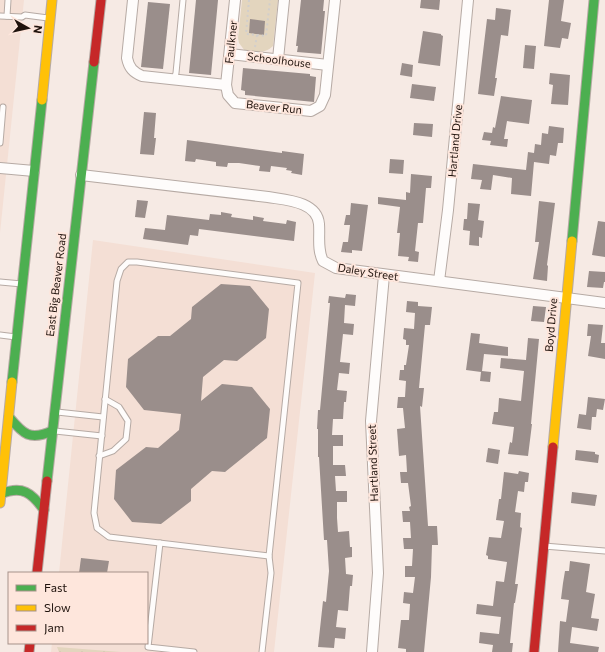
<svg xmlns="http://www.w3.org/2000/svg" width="605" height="652" font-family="Commissioner,sans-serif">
<defs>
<pattern id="forest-firs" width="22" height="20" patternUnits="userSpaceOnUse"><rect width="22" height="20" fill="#e3d5be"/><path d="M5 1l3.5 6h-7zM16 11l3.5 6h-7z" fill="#c2b6a2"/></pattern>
</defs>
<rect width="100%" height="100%" fill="#f6eae4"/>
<g fill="#f4dfd5">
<polygon points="0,0 24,0 0,233"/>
<polygon points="93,240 315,273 274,652 51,652 52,643 147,643 147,573 59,573"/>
</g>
<path fill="#e3d5be" d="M242,0H278L273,46C265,54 256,52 245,51L239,43L238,38Z"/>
<polygon fill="url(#forest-firs)" points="57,647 121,652 59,652"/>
<g fill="#9a8e8b">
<polygon points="196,0 218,0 211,75 189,73"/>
<polygon points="301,0 324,0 323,11 325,11 321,54 297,52 298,46 296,46"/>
<polygon points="421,0 440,0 439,10 420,8"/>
<polygon points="549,0 564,0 561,21 571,23 568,39 562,38 560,48 544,46"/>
<polygon points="148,2 170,4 163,69 141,67"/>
<polygon points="496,8 511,10 508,36 501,35 495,78 497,78 494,96 478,94 487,19 495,20"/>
<polygon points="250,19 265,21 264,35 249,33"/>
<polygon points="423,31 441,34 441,35 443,36 440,66 418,63"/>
<polygon points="525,45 536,46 534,69 523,68"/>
<polygon points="402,63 413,65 412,77 400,75"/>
<polygon points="243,68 310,74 310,76 316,77 314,102 245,95 245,91 241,90"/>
<polygon points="550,73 570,75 568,105 551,104 553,85 549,84"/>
<polygon points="412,84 436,87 434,101 410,98"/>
<polygon points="501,96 532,100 529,124 507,121 504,139 508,139 507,147 490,145 491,141 482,140 484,132 492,133 493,127 495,128"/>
<polygon points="144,112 156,113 154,138 156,138 154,155 140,154"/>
<polygon points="414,123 433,124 432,137 413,135"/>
<polygon points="549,126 564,128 563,143 558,143 556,156 550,155 549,164 534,162 531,196 511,194 512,178 493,175 491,190 480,189 482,180 471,179 473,164 526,170 528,152 534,153 535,144 541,145 542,133 548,134"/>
<polygon points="187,140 282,153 282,151 304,154 302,175 291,173 292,171 286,170 287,168 271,166 270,172 259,171 260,166 239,163 228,163 227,167 216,166 216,162 196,159 195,162 185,161"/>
<polygon points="390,159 404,160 403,174 389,173"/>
<polygon points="411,174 432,176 431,188 426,188 423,223 418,223 415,251 419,252 418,262 408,261 409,257 398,256 400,233 397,233 400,207 378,204 378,197 406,200 406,192 410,193"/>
<polygon points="137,200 148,201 145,218 135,217"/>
<polygon points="539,201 555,203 547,265 548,266 547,281 533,279 539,242 535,242"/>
<polygon points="351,203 368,205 362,251 352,250 352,253 341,252 343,242 348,242 350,225 344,225 346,215 350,215"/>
<polygon points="468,203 480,204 478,220 484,221 482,238 479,237 479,246 469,245 470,231 463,230 464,219 467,219"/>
<polygon points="221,212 232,214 231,217 253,220 253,216 264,218 263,221 286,224 287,220 296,222 294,241 199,229 198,236 190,235 188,245 143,239 145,228 165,230 167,215 209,220 210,214 221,215"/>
<polygon points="598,221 605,222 605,257 592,255"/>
<polygon points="589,271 605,272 605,282 604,282 603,288 587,287"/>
<polygon points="221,284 250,286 269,309 266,338 237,361 224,360 203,377 201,401 222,384 252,387 270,409 267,438 225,472 212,471 191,489 191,501 161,524 132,522 114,499 116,470 146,447 158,448 179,430 181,414 144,410 126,387 128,359 158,336 170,336 191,319 192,307"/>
<polygon points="346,294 356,295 355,306 345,305 344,323 354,324 353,335 343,334 340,362 350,363 349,374 339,373 337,390 347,391 346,402 344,402 343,419 333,419 332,435 343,435 343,446 333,446 333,465 345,465 346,476 335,476 336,491 347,491 347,502 337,502 337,518 338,532 349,531 350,547 352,547 352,557 345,558 346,574 353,575 352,586 350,586 348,611 338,610 336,627 346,628 345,639 335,638 334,648 318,647 323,601 326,602 329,571 327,540 324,540 319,457 318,457 318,429 317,429 318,410 320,410 330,303 328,303 329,296 345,298"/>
<polygon points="407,301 418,302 418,306 432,307 430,325 425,325 419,388 424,388 422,407 420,406 428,526 437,526 438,545 432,545 431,577 424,652 406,652 406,649 398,648 401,620 409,620 410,604 403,603 404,592 413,593 415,577 405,577 405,566 412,566 413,549 404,549 403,538 411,538 410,522 403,522 402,511 410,511 409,507 411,506 408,483 401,483 400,472 407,472 406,455 399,456 397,429 405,428 403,408 397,408 398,397 405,397 406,381 399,380 400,370 404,370 404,365 406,365 409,345 406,345 406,340 403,339 404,328 414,329 415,313 406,312"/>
<polygon points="533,306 546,307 544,322 531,321"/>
<polygon points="588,324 603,325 601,343 605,343 605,359 588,356 591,336 587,336"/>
<polygon points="471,333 480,334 479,343 508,347 508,356 484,354 482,371 491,372 490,382 480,381 481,372 466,370"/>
<polygon points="528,338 539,339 531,424 532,424 528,456 508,454 510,442 512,443 514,427 492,424 494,412 498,412 499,398 521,401 524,371 500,368 501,358 526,360"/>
<polygon points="588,397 605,399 603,410 597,409 596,417 592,417 591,430 577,428 579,414 586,415"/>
<polygon points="488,448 500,450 498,464 486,462"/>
<polygon points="576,450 595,452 595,454 599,455 598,463 575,460"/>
<polygon points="519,471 529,473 528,482 525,482 524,492 518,491 515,512 521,513 520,527 522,528 515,584 518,584 515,603 514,603 510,643 513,643 512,652 492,652 493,645 479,643 480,632 499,634 501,617 476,614 477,604 493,606 496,581 504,582 507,562 488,559 488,556 486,555 489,537 501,538 504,521 496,520 499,499 501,499 504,472 518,474"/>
<polygon points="572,492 597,495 595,506 571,503"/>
<polygon points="81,558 109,561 107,573 79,573"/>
<polygon points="570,561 590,564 586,592 595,594 591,618 599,619 597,631 572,627 570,643 599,647 598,652 558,652 560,621 566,622 569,600 561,599 563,583 565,571 569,571"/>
</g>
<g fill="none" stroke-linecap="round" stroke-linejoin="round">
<defs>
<g id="lane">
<polyline points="0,16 22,17 25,15 48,18"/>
<polyline points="7,16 8,0"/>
<polyline points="174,79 176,73 183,0"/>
<polyline points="0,143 3,107"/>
<polygon points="128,262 137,262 298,283 269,556 109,537 97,528 94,513 117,281 121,269"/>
<polyline points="0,282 22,284"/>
<polyline points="0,335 16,337"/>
<polyline points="57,412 103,417"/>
<polyline points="55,431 102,436"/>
<polyline points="99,456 113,451 126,439 128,421 119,407 105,399"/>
<polyline points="160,543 148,647 194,652"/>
<polyline points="544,546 605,551"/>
<polyline points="262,652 271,573 269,556"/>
</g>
<g id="street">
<path d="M133,0L127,58C129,68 133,72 142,76L226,85"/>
<polyline points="235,0 226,85 228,95 235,103 311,111 320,106 325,95 335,0"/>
<polyline points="230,54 328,65"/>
<polyline points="278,59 284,0"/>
<polyline points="0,168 34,171"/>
<path d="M81,175L268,197C285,200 317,201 319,224C320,237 317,249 323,261L336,268L605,303"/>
<polyline points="439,281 448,210 468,0"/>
<polyline points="372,652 378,573 371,421 384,275"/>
</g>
<g id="fast">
<polyline points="572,241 594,0"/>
<polyline points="12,382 42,100"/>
<path d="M9,417C23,434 30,441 52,431"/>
<polyline points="47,481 94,62"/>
<path d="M1,494C22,485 32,493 44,510"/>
</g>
<g id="slow">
<polyline points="42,100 52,0"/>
<polyline points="553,447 572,241"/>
<polyline points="0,503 12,382"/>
</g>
<g id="jam">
<polyline points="94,62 101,0"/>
<polyline points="37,573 47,481"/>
<polyline points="29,652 30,643"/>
<polyline points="534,652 553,447"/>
</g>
</defs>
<use href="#lane" stroke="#b6aaa4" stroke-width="7"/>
<use href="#street" stroke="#b6aaa4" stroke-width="12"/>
<use href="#fast" stroke="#b6aaa4" stroke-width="11"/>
<use href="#slow" stroke="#b6aaa4" stroke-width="11"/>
<use href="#jam" stroke="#b6aaa4" stroke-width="11"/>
<g stroke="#d1cecc" stroke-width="2" stroke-dasharray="2 3" stroke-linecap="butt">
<polyline points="249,0 246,34 266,36 270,0"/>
<polyline points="255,47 257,35"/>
</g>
<use href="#lane" stroke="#fefcfb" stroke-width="5"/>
<use href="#street" stroke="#fefcfb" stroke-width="10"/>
<use href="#fast" stroke="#4caf50" stroke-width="9"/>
<use href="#slow" stroke="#ffc107" stroke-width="9"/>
<use href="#jam" stroke="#c62828" stroke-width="9"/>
</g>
<g text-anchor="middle" stroke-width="4" stroke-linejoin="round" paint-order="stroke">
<g font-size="11" fill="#1f120c" stroke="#fee6dc">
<text transform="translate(231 42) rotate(-84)" y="4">Faulkner</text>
<text transform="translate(279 60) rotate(7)" y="4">Schoolhouse</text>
<text transform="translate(274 107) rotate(6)" y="4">Beaver Run</text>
<text transform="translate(455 141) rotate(-85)" y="4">Hartland Drive</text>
<text transform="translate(368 272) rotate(9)" y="4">Daley Street</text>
<text transform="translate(56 285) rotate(-83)" y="4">East Big Beaver Road</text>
<text transform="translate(551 325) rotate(-85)" y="4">Boyd Drive</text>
<text transform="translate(373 463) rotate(-92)" y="4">Hartland Street</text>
</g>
</g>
<rect x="8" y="572" width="140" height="72" fill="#fee6dc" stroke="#a59189"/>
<rect x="16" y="585" width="20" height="6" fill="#4caf50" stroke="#a59189"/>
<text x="44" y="592" font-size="12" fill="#1f120c">Fast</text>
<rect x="16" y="605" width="20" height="6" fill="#ffc107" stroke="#a59189"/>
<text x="44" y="612" font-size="12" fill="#1f120c">Slow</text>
<rect x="16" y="625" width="20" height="6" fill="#c62828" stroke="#a59189"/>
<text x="44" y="632" font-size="12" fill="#1f120c">Jam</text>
<g transform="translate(28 28) rotate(98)" stroke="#fee6dc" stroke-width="3" paint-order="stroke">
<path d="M0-3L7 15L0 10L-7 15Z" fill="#1f120c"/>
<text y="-6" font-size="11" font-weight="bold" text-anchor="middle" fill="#1f120c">N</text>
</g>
</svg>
